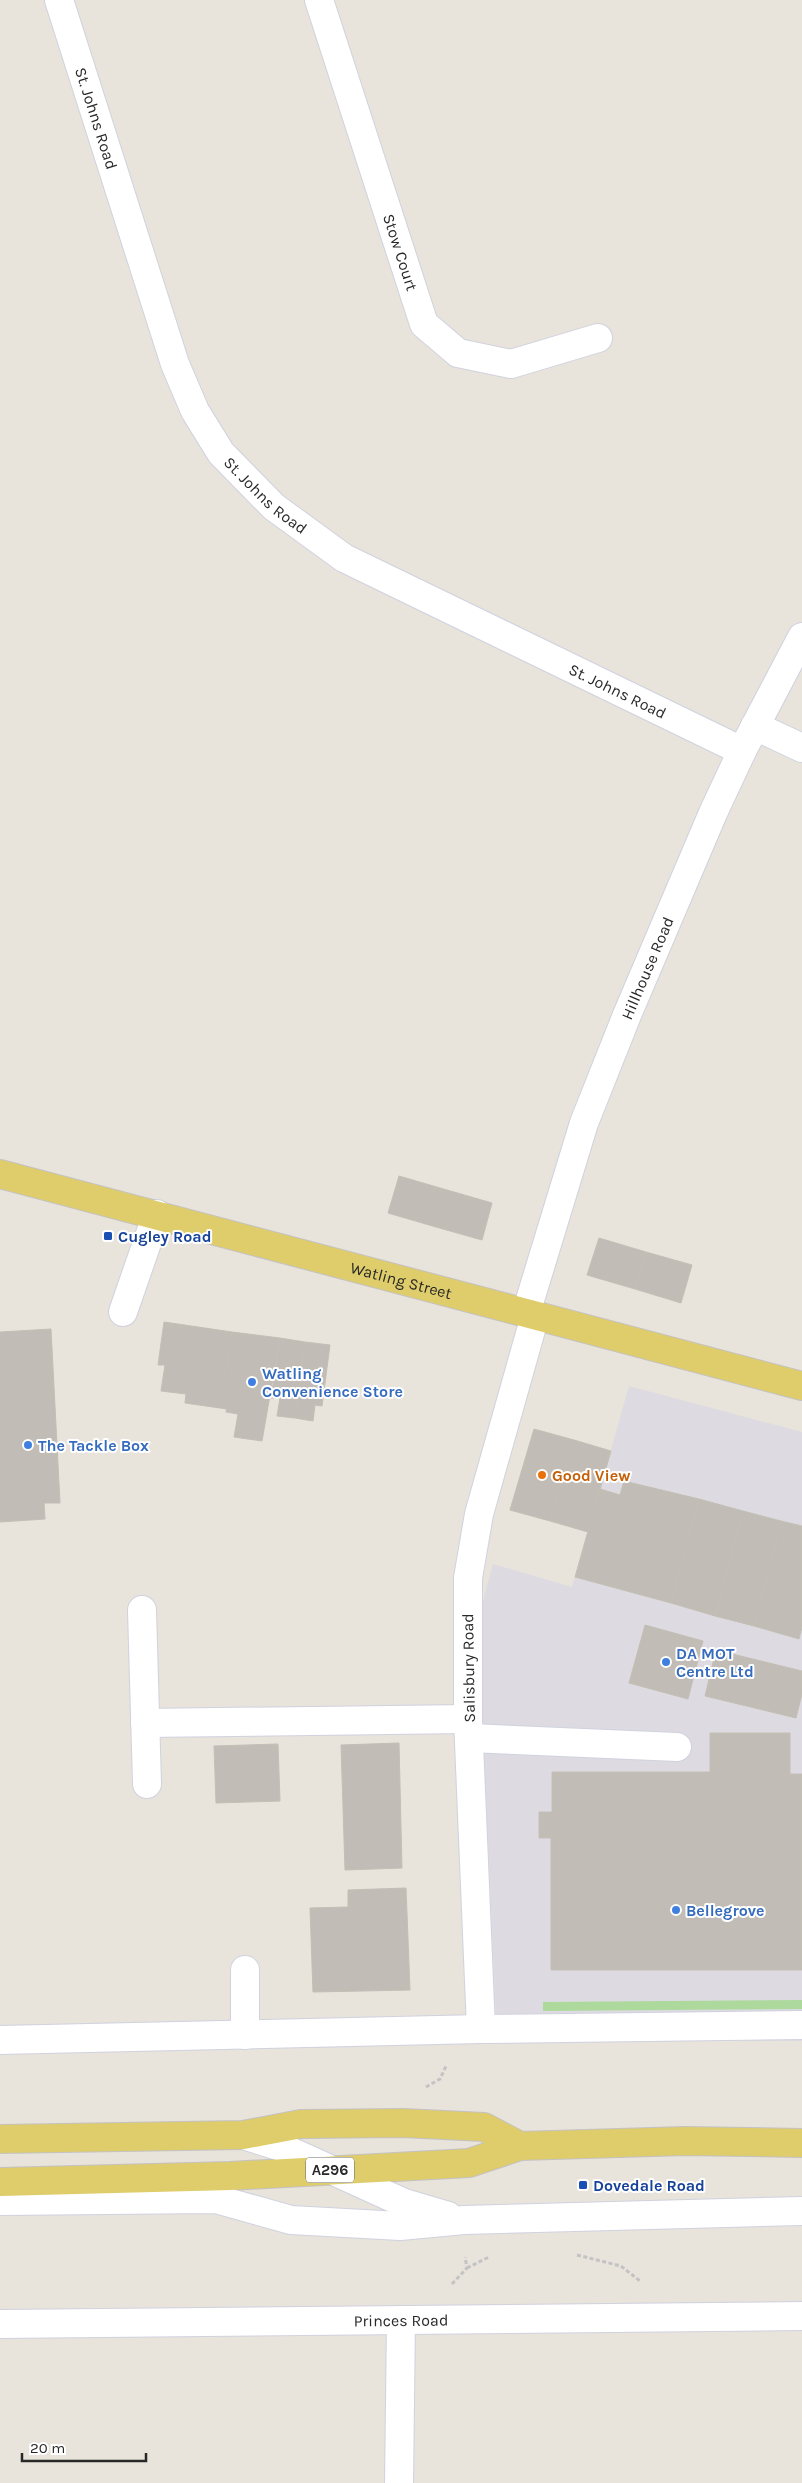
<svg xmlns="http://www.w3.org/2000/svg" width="802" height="2483" font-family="Karla,sans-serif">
<rect width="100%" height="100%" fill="#e8e3db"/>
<polygon fill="#dddbe1" points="629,1386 802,1432 802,2041 497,2039 478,1620 493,1564 572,1587"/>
<polygon fill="#add99d" points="802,2000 802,2009 543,2011 543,2002"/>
<g fill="#c1bdb6" stroke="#c3bfb5">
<polygon points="399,1176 447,1190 436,1227 388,1213"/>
<polygon points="447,1190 492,1203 482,1240 436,1227"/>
<polygon points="599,1238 646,1252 635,1289 587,1275"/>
<polygon points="646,1252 692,1265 681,1303 635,1289"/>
<polygon points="164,1322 232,1332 227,1366 232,1367 227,1409 185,1403 186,1394 161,1391 165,1365 158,1365"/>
<polygon points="51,1329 60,1503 44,1503 45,1519 0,1522 0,1332"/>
<polygon points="232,1332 280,1338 262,1441 234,1437 238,1414 226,1412 232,1367 227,1366"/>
<polygon points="280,1338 305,1342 295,1418 277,1416 280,1398 271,1398"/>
<polygon points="305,1342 330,1345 322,1406 315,1405 313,1421 295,1418"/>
<polygon points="534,1429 574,1440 550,1521 510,1510"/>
<polygon points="574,1440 611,1451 588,1532 550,1521"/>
<polygon points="624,1481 699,1499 671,1603 575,1577 600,1489 620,1495"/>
<polygon points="699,1499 743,1511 715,1616 671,1603"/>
<polygon points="743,1511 781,1521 754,1626 715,1616"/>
<polygon points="781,1521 802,1526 802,1627 799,1639 754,1626"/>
<polygon points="645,1625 703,1641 688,1699 629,1683"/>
<polygon points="716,1650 802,1671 802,1694 796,1718 705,1696"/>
<polygon points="710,1733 790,1733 790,1774 802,1774 802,1970 551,1970 551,1838 539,1838 539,1812 552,1812 552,1772 710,1772"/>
<polygon points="399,1743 402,1868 345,1870 341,1745"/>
<polygon points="278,1744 280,1801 216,1803 214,1746"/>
<polygon points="406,1888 410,1990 313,1992 310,1908 348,1907 348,1890"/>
</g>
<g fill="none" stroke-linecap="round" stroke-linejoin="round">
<defs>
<g id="minor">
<path id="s1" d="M59,0L175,364L195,411L221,453L274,507L344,558L742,751"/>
<path id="s2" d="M319,0L424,324L458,353L511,364L598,338"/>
<polyline points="755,726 802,748"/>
<polyline points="123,1312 157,1214"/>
<path id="s3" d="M526,1313L584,1123L627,1015L713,813L742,751L802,637"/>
<polyline points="142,1610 147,1784"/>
<polyline points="145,1723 468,1719"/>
<polyline points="469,1738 677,1747"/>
<polyline points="245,1970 245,2035"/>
<polyline points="481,2029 468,1719 468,1578 479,1514 535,1316"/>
<polyline points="0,2040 481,2029 802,2025"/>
<polyline points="243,2135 281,2147 404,2203 448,2216"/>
<polyline points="0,2201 216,2199 291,2220 400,2226 464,2220 802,2211"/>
<path id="s4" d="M0,2324L802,2316"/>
<polyline points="399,2483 401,2320"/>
</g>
<g id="major">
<path id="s5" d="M0,1174L802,1386"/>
<polyline points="0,2139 243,2135 301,2124 403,2123 484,2127 520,2146"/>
<polyline points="0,2182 230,2176 469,2163 520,2146 685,2141 802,2143"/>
</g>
</defs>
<use href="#minor" stroke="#d0d2df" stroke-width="30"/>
<use href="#major" stroke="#c3c3c3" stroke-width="30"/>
<g stroke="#c3c3c3" stroke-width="3" stroke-dasharray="4 2.5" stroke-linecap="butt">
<polyline points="426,2087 440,2079 446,2066"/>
<polyline points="577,2255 621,2266 640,2281"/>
<polyline points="467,2268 489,2257"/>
<polyline points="452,2284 467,2268 465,2257"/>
</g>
<use href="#minor" stroke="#fff" stroke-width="28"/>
<use href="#major" stroke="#dfcc6a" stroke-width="28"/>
</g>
<g fill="#1a4fb4" stroke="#fff" stroke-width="2">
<rect x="103" y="1231" width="10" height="10" rx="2.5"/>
<rect x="578" y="2180" width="10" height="10" rx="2.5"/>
</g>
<g fill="#3f7fe0" stroke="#fff" stroke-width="2">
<circle cx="252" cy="1382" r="5"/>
<circle cx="28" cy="1445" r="5"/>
<circle cx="666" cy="1662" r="5"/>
<circle cx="676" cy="1910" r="5"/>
</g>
<circle fill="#e8710a" stroke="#fff" stroke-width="2" cx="542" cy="1475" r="5"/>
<g text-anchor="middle" stroke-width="4" stroke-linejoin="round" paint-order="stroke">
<rect fill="#fff" stroke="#686868" stroke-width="1" x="306" y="2157.5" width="48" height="25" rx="4"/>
<g font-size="15" font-weight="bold" fill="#282828">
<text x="330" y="2175">A296</text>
</g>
<g font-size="16" fill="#282828" stroke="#fff">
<text dy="6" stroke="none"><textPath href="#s1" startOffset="124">St. Johns Road</textPath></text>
<text dy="6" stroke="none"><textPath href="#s2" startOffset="265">Stow Court</textPath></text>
<text dy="6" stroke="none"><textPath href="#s1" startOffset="544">St. Johns Road</textPath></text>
<text dy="6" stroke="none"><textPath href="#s1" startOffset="949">St. Johns Road</textPath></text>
<text dy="6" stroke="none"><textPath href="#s3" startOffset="366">Hillhouse Road</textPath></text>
<text dy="6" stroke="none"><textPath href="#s5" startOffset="415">Watling Street</textPath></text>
<text transform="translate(468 1668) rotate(-91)" y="6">Salisbury Road</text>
<text dy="6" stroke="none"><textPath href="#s4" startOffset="401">Princes Road</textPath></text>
</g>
<g font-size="16" font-weight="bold" fill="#164399" stroke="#fff" text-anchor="start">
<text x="118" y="1242">Cugley Road</text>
<text x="593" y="2191">Dovedale Road</text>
</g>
<g font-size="16" font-weight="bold" fill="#366cbe" stroke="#fff" text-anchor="start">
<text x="262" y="1379">Watling<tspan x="262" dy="18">Convenience Store</tspan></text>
<text x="38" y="1451">The Tackle Box</text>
<text x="676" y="1659">DA MOT<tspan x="676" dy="18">Centre Ltd</tspan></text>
<text x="686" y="1916">Bellegrove</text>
</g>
<g font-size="16" font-weight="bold" fill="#c56008" stroke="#fff" text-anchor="start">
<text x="552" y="1481">Good View</text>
</g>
</g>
<path d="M22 2453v8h124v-8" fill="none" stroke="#282828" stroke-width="2.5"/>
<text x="30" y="2453" font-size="15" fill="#282828" stroke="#ffffff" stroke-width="4" paint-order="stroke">20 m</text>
</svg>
